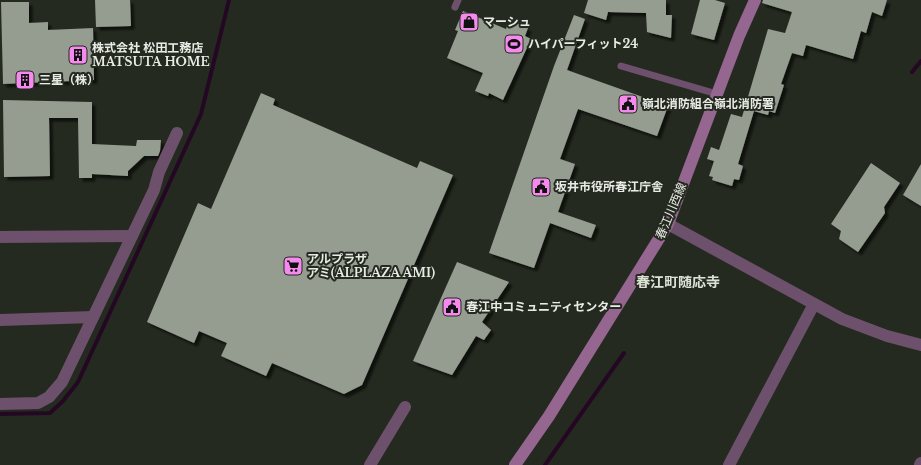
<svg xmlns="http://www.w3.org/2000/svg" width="921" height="465" font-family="'Libre Baskerville','Noto Sans JP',serif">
<defs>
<filter id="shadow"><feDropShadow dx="3.5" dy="3.5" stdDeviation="1" flood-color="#0009"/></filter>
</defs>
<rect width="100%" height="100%" fill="#252a20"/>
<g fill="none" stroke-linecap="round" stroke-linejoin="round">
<g stroke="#240823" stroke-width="4">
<polyline points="912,72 921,61"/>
<polyline points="0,414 50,413 63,401 78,382 201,114 229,0"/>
<polyline points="545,465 624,353"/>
</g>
</g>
<g fill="#959c90" filter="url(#shadow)">
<polygon points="95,0 130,0 131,26 96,27"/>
<polygon points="588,0 666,0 666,15 672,15 671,38 647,32 646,13 608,12 606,20 584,13"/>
<polygon points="700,0 715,0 725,3 714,40 691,34"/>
<polygon points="763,0 887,0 882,16 872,12 866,33 861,31 853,59 806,45 803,56 792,53 781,84 784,85 775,113 769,111 768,115 754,111 738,164 743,166 739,180 734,179 732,186 712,180 713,177 709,176 714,161 707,159 711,147 719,150 731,114 742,117 768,29 785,33 792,12 762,3"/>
<polygon points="1,2 29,2 29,23 48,22 48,30 93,28 94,80 3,84"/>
<polygon points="463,11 506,29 507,26 512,28 515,22 528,28 525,36 531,39 503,100 489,93 488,96 475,91 483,73 447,58 458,31 455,30"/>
<polygon points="574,15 585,19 567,70 668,106 657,136 578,109 560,159 575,164 558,212 596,225 591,238 550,223 534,268 489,253 554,66"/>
<polygon points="261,93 275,99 273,105 417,168 420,161 453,175 362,385 344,394 272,363 266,376 221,356 227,343 199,331 194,343 147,322 198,203 211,209"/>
<polygon points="3,100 92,102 92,144 136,146 137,140 161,140 160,151 158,156 144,156 128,171 128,176 92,174 92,178 79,178 78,118 49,118 50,176 4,177"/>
<polygon points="871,163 900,183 884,207 885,213 858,252 839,239 841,231 831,224"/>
<polygon points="921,164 921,206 903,195"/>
<polygon points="457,262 509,282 482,322 491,330 484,340 476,336 452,375 413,361"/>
</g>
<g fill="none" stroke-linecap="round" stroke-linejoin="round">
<g stroke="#6d506b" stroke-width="7">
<polyline points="455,7 458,0"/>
<polyline points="621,66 717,94"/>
</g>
<g stroke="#6d506b" stroke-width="12">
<polyline points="0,237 132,236"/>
<polyline points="0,320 93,317"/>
<polyline points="0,404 38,403 49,397 62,382 154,190 159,172 177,133"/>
<polyline points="370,465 405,407"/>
<polyline points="729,465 814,304"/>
<polyline points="920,465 921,463"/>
</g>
<polyline stroke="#6d506b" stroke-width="12" points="668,224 842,319 887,336 921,345"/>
<polyline stroke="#946690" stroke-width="12" points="515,465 549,416 668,224 739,36 755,0"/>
</g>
<defs>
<symbol id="shop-square" viewBox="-11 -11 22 22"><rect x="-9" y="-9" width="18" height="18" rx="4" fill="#f589ee" stroke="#252a20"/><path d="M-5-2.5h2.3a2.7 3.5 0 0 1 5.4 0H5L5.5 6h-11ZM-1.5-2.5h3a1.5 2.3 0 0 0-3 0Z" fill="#111"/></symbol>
<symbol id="stadium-square" viewBox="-11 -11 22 22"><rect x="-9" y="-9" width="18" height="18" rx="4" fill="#f589ee" stroke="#252a20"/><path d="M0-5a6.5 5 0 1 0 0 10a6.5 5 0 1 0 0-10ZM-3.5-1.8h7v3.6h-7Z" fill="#111"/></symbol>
<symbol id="building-square" viewBox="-11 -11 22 22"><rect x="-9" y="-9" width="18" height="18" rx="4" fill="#f589ee" stroke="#252a20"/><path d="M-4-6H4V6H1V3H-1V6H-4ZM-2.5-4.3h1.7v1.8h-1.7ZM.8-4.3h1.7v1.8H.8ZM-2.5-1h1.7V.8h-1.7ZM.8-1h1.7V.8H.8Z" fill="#111"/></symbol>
<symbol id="civic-square" viewBox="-11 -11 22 22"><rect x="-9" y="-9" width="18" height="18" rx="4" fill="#f589ee" stroke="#252a20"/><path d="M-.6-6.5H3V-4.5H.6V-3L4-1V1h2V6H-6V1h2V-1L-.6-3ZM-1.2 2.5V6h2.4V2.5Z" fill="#111"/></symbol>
<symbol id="supermarket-square" viewBox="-11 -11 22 22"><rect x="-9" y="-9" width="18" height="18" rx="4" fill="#f589ee" stroke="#252a20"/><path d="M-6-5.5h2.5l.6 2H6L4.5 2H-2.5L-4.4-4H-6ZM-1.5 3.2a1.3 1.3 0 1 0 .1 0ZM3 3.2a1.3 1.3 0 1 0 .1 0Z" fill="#111"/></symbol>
</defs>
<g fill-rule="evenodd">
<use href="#shop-square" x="458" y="11" width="22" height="22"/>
<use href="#stadium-square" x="503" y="33" width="22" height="22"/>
<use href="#building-square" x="67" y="44" width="22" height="22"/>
<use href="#building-square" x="14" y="69" width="22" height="22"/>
<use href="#civic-square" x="617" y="93" width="22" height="22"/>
<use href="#civic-square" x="530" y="176" width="22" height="22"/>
<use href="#supermarket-square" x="282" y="255" width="22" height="22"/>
<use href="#civic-square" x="441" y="296" width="22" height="22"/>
</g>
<g text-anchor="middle" stroke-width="4" stroke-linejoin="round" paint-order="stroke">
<g font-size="12" font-weight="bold" fill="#e9ece6" stroke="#252a20" text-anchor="start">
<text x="483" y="26">マーシュ</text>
<text x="528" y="48">ハイパーフィット24</text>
<text x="92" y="52">株式会社 松田工務店<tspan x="92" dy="14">MATSUTA HOME</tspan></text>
<text x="39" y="84">三星（株）</text>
<text x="642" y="108">嶺北消防組合嶺北消防署</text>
<text x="555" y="191">坂井市役所春江庁舎</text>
<text x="307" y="263">アルプラザ<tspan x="307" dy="14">アミ(ALPLAZA AMI)</tspan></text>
<text x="466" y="311">春江中コミュニティセンター</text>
</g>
<g font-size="12" fill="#e9ece6" stroke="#252a20">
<text transform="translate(671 211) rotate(-67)" y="4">春江川西線</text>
</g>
<g font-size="14" font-weight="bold" fill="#dce2d5" stroke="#252a20">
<text x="678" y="287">春江町随応寺</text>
</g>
</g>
</svg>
